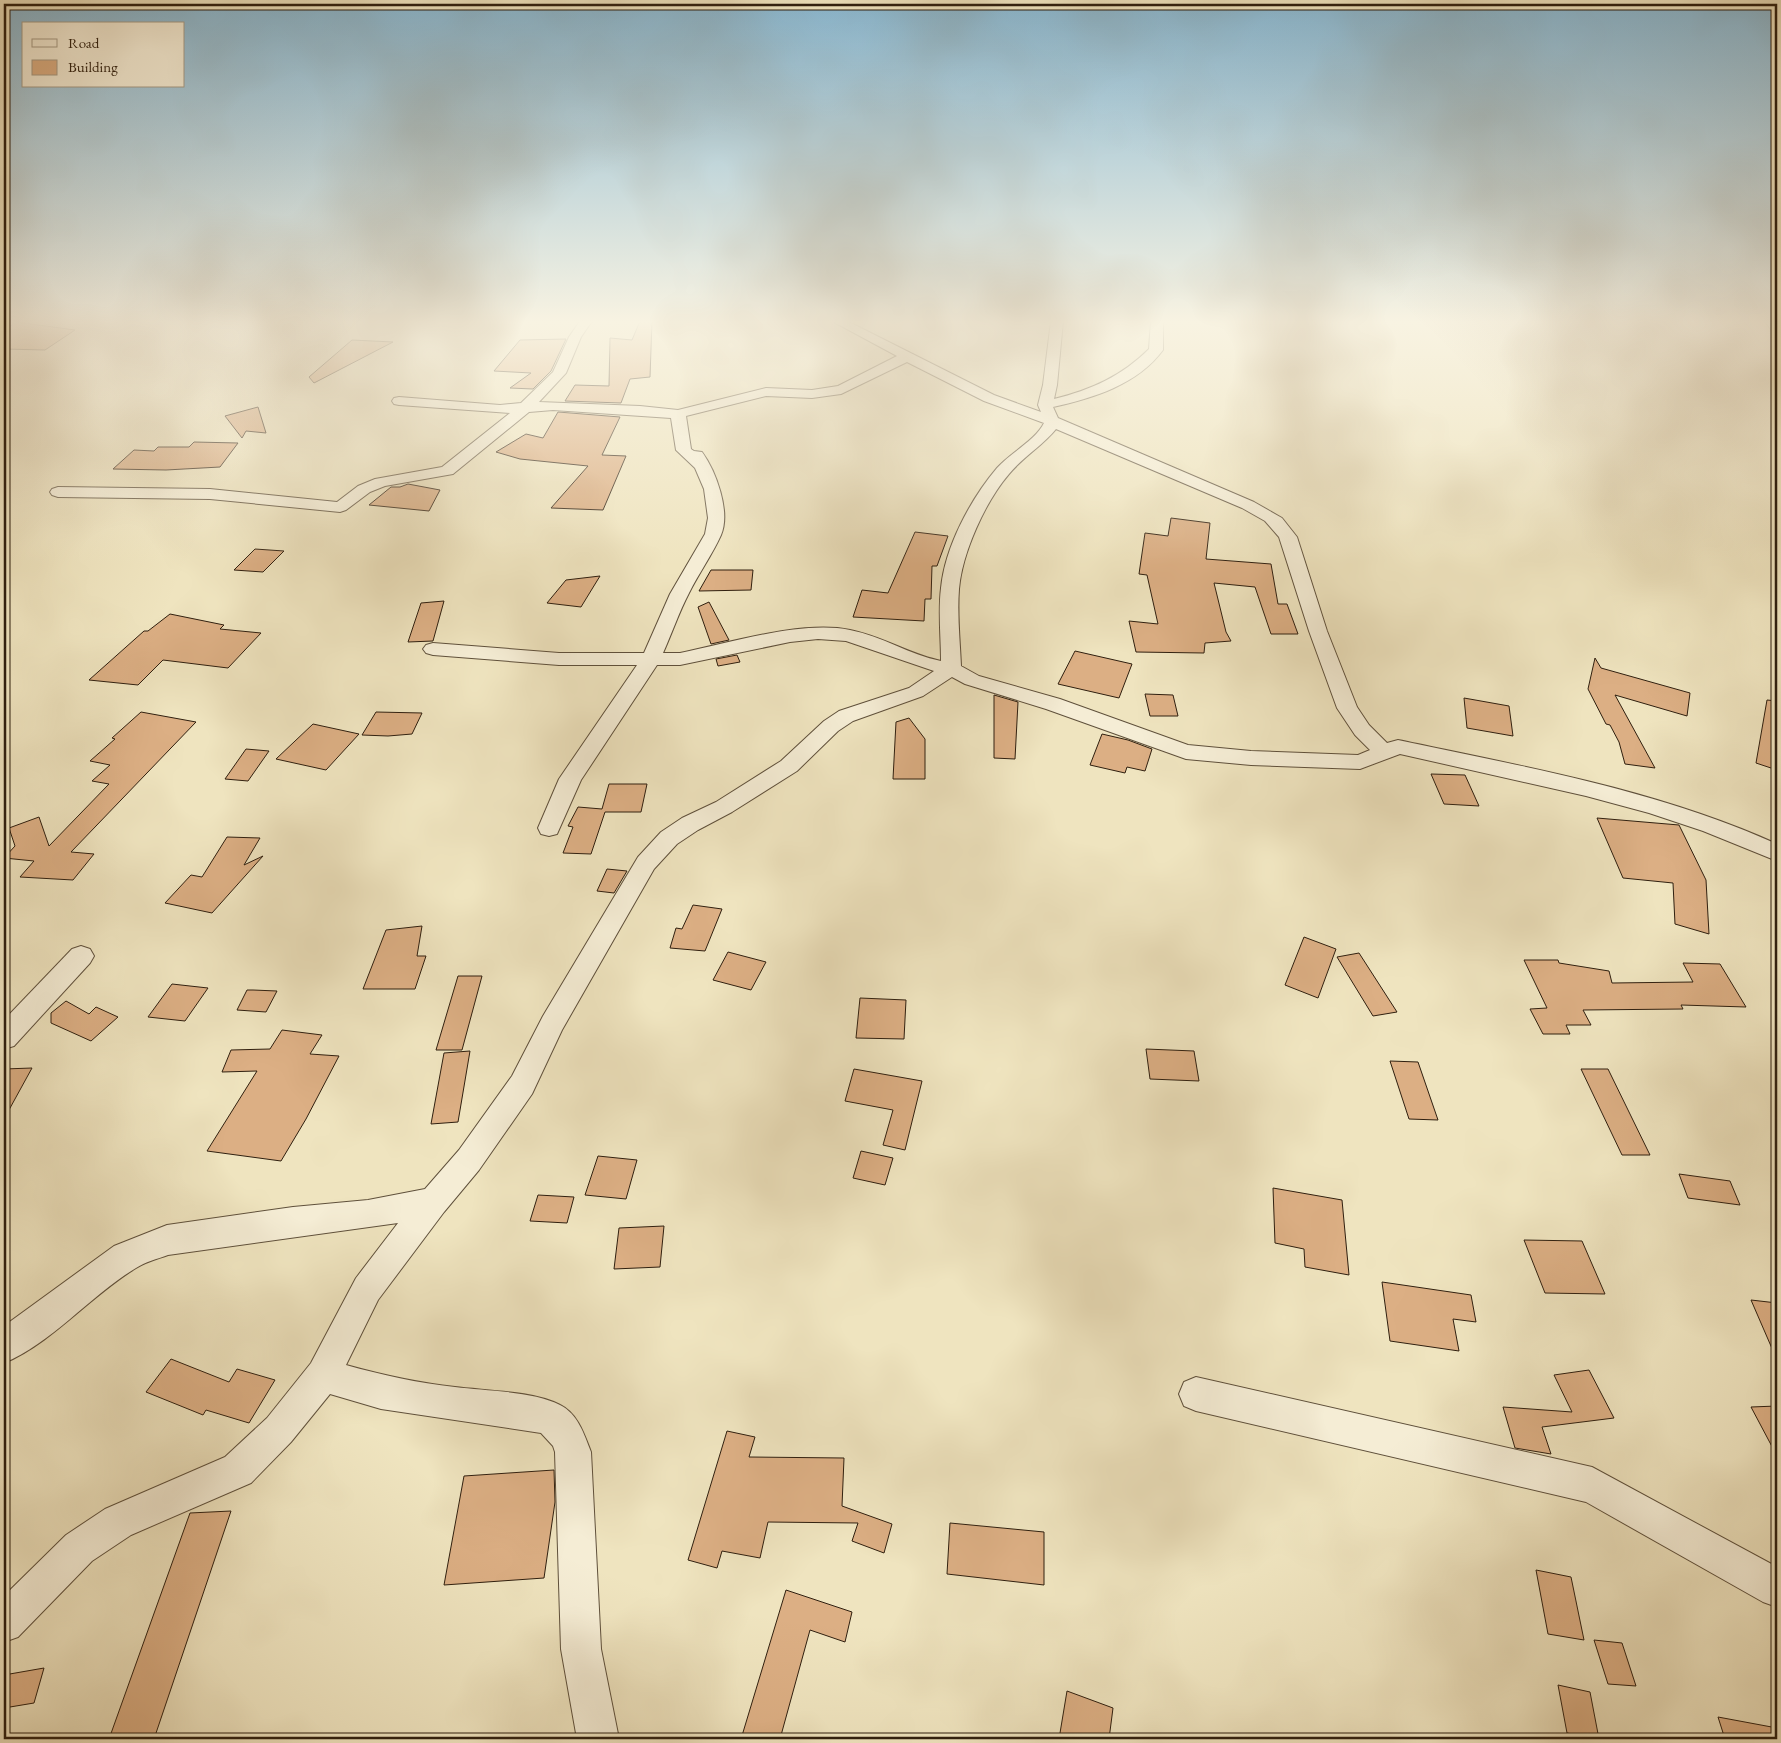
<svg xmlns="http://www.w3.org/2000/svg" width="1781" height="1743" font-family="'EB Garamond',serif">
<rect width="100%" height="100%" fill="#efe4bf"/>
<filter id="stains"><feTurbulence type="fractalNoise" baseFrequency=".004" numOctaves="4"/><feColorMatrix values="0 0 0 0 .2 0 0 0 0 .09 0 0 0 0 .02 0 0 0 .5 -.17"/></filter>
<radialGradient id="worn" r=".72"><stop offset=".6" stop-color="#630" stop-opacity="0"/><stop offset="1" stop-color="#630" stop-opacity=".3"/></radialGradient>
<g fill="#dcaf84" stroke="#2f1f0f">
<polygon points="640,321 652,321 650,377 630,379 621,403 565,401 575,385 609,386 610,338 632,340"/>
<polygon points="16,322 75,330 45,350 4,349 4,331"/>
<polygon points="566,339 551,371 533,389 510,388 531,373 494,371 520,340"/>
<polygon points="352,340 393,342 314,383 309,377"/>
<polygon points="258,407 266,433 246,431 242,438 225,416"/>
<polygon points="558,412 620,417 602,455 626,456 603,510 551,508 588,466 520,459 496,452 526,434 543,438"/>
<polygon points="194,442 238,443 220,467 166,470 113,469 134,450 154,451 158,447 189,447"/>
<polygon points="408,484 440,490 429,511 369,505 391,487 400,487"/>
<polygon points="1171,518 1210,523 1206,559 1271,564 1278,604 1287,604 1298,634 1271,634 1255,587 1214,583 1226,632 1231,641 1205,643 1204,653 1136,652 1129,621 1158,624 1147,575 1139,574 1145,533 1168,536"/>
<polygon points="915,532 948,536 937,566 932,566 931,599 925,599 924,621 853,617 862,590 888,593"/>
<polygon points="255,549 284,551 263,572 234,570"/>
<polygon points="711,570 753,570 751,590 699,591"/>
<polygon points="600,576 581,607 547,603 566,580"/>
<polygon points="444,601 433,641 408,642 421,603"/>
<polygon points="709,602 729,640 711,644 698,607"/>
<polygon points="170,614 224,625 220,629 261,633 228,668 163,660 138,685 89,680 144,631 148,631"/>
<polygon points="1075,651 1132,664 1119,698 1058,684"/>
<polygon points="737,655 740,662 718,666 716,659"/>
<polygon points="1595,658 1601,668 1690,693 1687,716 1615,695 1655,768 1625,764 1619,742 1610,725 1606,724 1588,689"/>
<polygon points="1145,694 1173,695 1178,716 1150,716"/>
<polygon points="994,695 1018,702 1015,759 994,758"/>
<polygon points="1464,698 1509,706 1513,736 1467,728"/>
<polygon points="1767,700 1777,701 1777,770 1756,763"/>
<polygon points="141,712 196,722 71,852 94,854 73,880 20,877 34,861 4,858 15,846 9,828 39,817 49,846 109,784 92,781 110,765 90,761 115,739 112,738"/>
<polygon points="376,712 422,713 412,734 388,736 362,735"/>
<polygon points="909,718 925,739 925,779 893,779 896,722"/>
<polygon points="313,724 359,734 326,770 276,759"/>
<polygon points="1102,734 1128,740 1152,749 1145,771 1127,767 1125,773 1090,765"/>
<polygon points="246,749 269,751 248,781 225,779"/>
<polygon points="1431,774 1465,775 1479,806 1444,804"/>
<polygon points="609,784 647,784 641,812 605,812 591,854 563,853 573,827 568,826 578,807 602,809"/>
<polygon points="1597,818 1679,825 1706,880 1709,934 1675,924 1673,883 1623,878"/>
<polygon points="227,837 260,838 244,865 263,856 212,913 165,903 191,875 202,877"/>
<polygon points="607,869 627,871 614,893 597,891"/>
<polygon points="693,905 722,909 705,951 670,948 676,928 682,929"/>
<polygon points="422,926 417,956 426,956 415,989 363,989 386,930"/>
<polygon points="1304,937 1336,949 1318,998 1285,985"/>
<polygon points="728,952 766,962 751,990 713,980"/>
<polygon points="1359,953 1397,1012 1373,1016 1337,957"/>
<polygon points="1524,960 1558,960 1559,963 1609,971 1612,983 1693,982 1683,963 1720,964 1746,1007 1681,1005 1683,1009 1583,1010 1591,1025 1566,1025 1570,1034 1543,1034 1530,1009 1547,1008"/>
<polygon points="458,976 482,976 462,1050 436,1050"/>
<polygon points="172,984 208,988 185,1021 148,1017"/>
<polygon points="247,990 253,990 277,991 266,1012 237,1010"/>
<polygon points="860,998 906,1000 904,1039 856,1038"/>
<polygon points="66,1001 89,1014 96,1007 118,1017 91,1041 51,1023 51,1013"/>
<polygon points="282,1030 322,1035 310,1054 339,1056 306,1119 281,1161 207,1151 257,1071 222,1072 231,1050 270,1049"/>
<polygon points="1146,1049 1194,1051 1199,1081 1150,1079"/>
<polygon points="470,1051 458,1122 431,1124 444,1053"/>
<polygon points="1390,1061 1418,1062 1438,1120 1409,1119"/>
<polygon points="32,1068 4,1119 4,1069"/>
<polygon points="854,1069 922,1081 905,1150 883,1145 893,1110 845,1101"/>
<polygon points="1581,1069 1608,1069 1650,1155 1622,1155"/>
<polygon points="861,1151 893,1158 885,1185 853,1178"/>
<polygon points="598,1156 637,1160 626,1199 585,1195"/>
<polygon points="1679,1174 1730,1181 1740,1205 1688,1198"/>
<polygon points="1273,1188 1342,1200 1349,1275 1305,1267 1304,1249 1275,1243"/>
<polygon points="538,1195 574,1197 567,1223 530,1221"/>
<polygon points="664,1226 660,1267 614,1269 619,1228"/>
<polygon points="1524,1240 1582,1241 1605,1294 1545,1293"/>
<polygon points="1382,1282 1471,1295 1476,1322 1453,1319 1459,1351 1390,1341"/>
<polygon points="1751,1300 1777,1303 1777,1360"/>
<polygon points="171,1359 229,1382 237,1369 275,1380 249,1423 206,1410 203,1415 146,1392"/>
<polygon points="1589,1370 1614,1418 1542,1427 1551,1454 1515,1448 1503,1407 1572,1412 1554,1375"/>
<polygon points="1777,1406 1777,1456 1751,1407"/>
<polygon points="727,1431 755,1437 749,1457 844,1458 842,1506 892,1524 884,1553 852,1541 858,1523 768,1522 760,1558 722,1551 717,1568 688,1560"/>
<polygon points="554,1470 555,1502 544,1578 444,1585 464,1476"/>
<polygon points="231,1511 154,1739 109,1739 190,1513"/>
<polygon points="950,1523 1044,1532 1044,1585 947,1574"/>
<polygon points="1536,1570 1571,1577 1584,1640 1548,1634"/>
<polygon points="786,1590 852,1612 845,1642 810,1630 780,1739 741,1739"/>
<polygon points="1594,1640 1622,1643 1636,1686 1608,1684"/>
<polygon points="44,1668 34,1703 4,1708 4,1675"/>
<polygon points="1558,1685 1590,1692 1599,1739 1567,1733"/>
<polygon points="1067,1691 1113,1708 1109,1739 1059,1739"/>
<polygon points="1718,1717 1777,1728 1777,1739 1725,1739"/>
</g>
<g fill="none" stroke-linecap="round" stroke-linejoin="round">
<defs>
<g id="street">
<path d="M580,321H592L581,337L566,373L539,402L640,406L678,410L766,388L812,390L838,386L897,356L832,321H847L994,395L1041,412L1038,405L1043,385L1051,321H1063L1057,385L1054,399C1091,390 1122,376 1149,349L1151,321H1163V350C1137,385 1093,398 1053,407L1058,418L1254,502L1282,518L1297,537L1327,631L1357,707L1369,725L1387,743L1398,740C1526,767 1657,790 1777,844V861L1703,831L1649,813L1586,796L1400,754L1360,769L1251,765L1186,759L1046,709L965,684L952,677L923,696L853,721L838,731L797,771L732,812L698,830L677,844L654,869L562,1030L532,1094L479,1170L444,1212L378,1300L346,1365C382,1375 418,1383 455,1387C485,1391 534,1391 560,1405C578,1414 584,1434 591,1452L601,1649L619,1739H577L561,1649L555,1452L553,1446L541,1433L381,1409L330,1394L291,1442L251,1483L131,1535L92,1561L18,1637L4,1642V1596L66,1535L105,1509L225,1457L267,1418L311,1363L356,1278L398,1223L168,1255C157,1259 145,1262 136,1268C91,1295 52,1343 4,1363V1326L114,1246L167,1225L293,1207L368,1200L425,1189L459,1150L512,1076L543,1016L638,857L661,832L682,818L716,802L781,761L824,721L839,711L909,688L934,671L846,641L818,639L790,642L680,665H657L581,780L557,834L549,836L541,834L538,828L559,779L637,665H559L433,655L426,653L423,649L426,645L433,643L559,653H644L670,594L705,534L708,518L704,489L695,468L676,450L671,418L553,410L529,412L453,474L385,486L370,492L346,510L340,512L210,499L58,497L52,495L50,492L52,489L58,487L210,489L337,502L358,486L375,479L442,467L510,413L399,405L394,404L392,401L394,398L399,397L500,405L521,403L553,372L569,337ZM907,362L984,401L1044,423C1036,440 1010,453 997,468C970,500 945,547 941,588C938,612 941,637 941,661C910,655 882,636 850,630C802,620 729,643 680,653H663C672,633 679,612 689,593C699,573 712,555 721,535C731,512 716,471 702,452L694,451L691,449L686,416L766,396L812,398L841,394ZM1056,429L1242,508L1265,521L1279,537L1309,631L1337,708L1355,735L1370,750L1358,755L1251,751L1188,745L1060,699L979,676L961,666C960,641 957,615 959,589C962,553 985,502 1009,474C1023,457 1042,446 1056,429Z"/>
<polygon points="1765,321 1777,321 1777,332 1772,331"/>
<polygon points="81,946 90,949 94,956 90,963 14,1046 4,1049 4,1020 72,949"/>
<polygon points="1196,1377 1592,1467 1777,1567 1777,1607 1763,1602 1586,1502 1196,1411 1184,1406 1179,1394 1184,1382"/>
</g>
</defs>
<use href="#street" stroke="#5f503b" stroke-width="2"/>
<use href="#street" fill="#f5edd5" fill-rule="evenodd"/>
</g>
<linearGradient id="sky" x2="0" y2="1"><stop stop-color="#89b8d2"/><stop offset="0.57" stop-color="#f8f3e2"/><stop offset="1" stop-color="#f8f3e2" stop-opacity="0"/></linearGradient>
<rect width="1781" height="565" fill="url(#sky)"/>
<rect width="1781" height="1743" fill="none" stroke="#efe4bf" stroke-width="20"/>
<rect x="5" y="5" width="1771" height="1733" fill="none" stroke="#2f1f0f" stroke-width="2.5"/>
<rect x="10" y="10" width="1761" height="1723" fill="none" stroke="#2f1f0f"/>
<rect x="22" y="22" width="162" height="65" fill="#f5edd5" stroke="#a69b86"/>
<rect x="32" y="39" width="25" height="8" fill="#f5edd5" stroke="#a69b86"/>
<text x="68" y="48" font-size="15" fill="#2f1f0f">Road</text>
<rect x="32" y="60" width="25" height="15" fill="#dcaf84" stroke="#a69b86"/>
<text x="68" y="72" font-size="15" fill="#2f1f0f">Building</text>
<rect width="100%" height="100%" filter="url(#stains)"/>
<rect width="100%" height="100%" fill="url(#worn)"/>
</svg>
